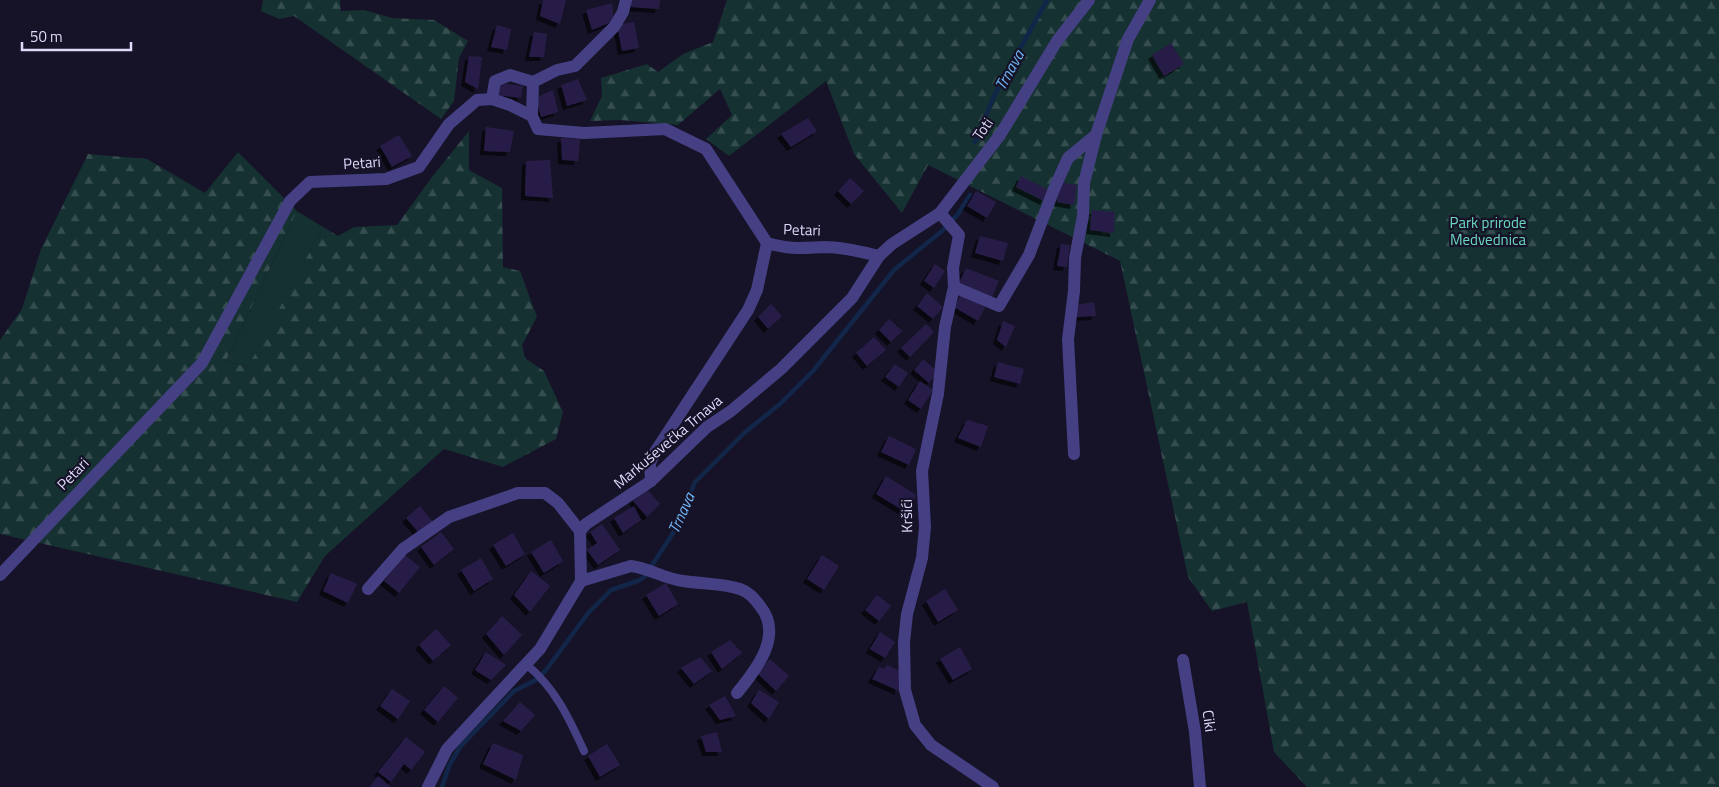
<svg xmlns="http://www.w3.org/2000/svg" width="1719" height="787" font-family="'Titillium Web',sans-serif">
<defs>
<pattern id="forest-firs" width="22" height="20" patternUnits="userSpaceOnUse" patternTransform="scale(1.25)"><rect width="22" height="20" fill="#153131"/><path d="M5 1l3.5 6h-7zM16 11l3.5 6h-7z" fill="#374e50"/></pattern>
<filter id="shadow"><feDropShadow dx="-4" dy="4" stdDeviation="0" flood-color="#0009"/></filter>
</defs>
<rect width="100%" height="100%" fill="#161227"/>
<polygon fill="#153131" points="297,211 323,227 249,367 226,361"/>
<g fill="url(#forest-firs)">
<polygon points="263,0 340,0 341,11 364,10 392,18 434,20 468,41 459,58 454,101 441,119 294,16 279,19 261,11"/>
<polygon points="727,0 1719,0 1719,787 1307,787 1274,752 1247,602 1212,611 1188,577 1120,261 928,165 902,213 854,154 826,81 729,156 706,139 732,115 720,89 678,125 620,120 590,121 602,96 601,78 647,64 658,72 683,54 713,42"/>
<polygon points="469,131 469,170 502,188 503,267 520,271 537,317 522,345 525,358 544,371 563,412 556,439 503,467 444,449 325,556 297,602 0,534 0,340 22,309 41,249 88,154 147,159 205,193 238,152 297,211 226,361 248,367 323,227 338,236 354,227 397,225 432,177"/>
</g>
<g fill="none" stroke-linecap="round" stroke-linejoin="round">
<g stroke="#12264a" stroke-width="4.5">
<polyline points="975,142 994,96 1047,0"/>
<polyline points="442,787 449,766 460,747 514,691 536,680 546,670 589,612 611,590 640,580 645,576 675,530 695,482 744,433 781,403 813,371 894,270 942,231 958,214 970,195"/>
</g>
</g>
<g fill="#281f47" filter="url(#shadow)">
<polygon points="543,0 566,0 560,24 540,16"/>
<polygon points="631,0 660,0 659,9 631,7"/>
<polygon points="612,3 614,21 592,30 586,10"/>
<polygon points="634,22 639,48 622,51 617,25"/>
<polygon points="497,25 511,29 507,50 491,47"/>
<polygon points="534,32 547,34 544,57 529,57"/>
<polygon points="1171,43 1184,64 1164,76 1152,55"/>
<polygon points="469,56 482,57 478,89 465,82"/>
<polygon points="578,79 587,100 567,106 561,85"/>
<polygon points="499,83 523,86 521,98 497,95"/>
<polygon points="553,90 558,112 541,117 536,98"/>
<polygon points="808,118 817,131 791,147 781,134"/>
<polygon points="486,127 514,131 510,152 484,151"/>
<polygon points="399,135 412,156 392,167 380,146"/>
<polygon points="561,138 580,139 578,161 562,160"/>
<polygon points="550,160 553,198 525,196 526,161"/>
<polygon points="1021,176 1049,190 1044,201 1016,187"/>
<polygon points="850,178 864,191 851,204 838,191"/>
<polygon points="1060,182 1077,185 1074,205 1057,202"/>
<polygon points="976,191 996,202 987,218 967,206"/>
<polygon points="1092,210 1115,212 1114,233 1090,230"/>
<polygon points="980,236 1008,243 1003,261 975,253"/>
<polygon points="1061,244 1070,245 1067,267 1057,266"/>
<polygon points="935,264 945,271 934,288 924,281"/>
<polygon points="966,268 999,281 992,297 959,283"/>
<polygon points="927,293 943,307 933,319 917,306"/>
<polygon points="961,294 985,307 978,321 954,307"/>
<polygon points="1094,302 1096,316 1077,317 1076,305"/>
<polygon points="771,304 782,316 768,329 758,317"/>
<polygon points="889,319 902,331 891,342 879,330"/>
<polygon points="1003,321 1015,326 1006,347 997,340"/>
<polygon points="926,324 934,332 910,357 901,348"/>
<polygon points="874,337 886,350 867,366 856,353"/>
<polygon points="923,359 938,372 929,383 914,370"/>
<polygon points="998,362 1024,369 1020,384 994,377"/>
<polygon points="895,364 908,373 899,387 885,377"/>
<polygon points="920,381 933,390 921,409 908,400"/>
<polygon points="967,420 988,426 981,447 958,438"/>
<polygon points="889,436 916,449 909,465 881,452"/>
<polygon points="886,476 916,495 909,514 876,494"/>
<polygon points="646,488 660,504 647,517 633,501"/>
<polygon points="420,506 433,522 419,533 406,518"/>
<polygon points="634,506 641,520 623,533 614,518"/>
<polygon points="602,524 620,550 598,565 587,550 597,543 590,532"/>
<polygon points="441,532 454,549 434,565 421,547"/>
<polygon points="513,533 525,554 506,566 493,545"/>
<polygon points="551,540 563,561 544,573 531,552"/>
<polygon points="405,555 420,567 399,593 384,581"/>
<polygon points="822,555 839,566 824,590 807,579"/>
<polygon points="481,558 493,579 474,591 461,570"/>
<polygon points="531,571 550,586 530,612 514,595"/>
<polygon points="331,573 357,584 348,603 323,591"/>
<polygon points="666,583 678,604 659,616 646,595"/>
<polygon points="945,589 958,610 938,622 926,601"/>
<polygon points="877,595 891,606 879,621 865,610"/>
<polygon points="502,616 522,635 504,655 486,634"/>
<polygon points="436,629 451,645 433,661 419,645"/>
<polygon points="880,632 895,642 885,658 870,649"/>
<polygon points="730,640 742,653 722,669 711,652"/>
<polygon points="960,647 972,669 953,680 940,659"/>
<polygon points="486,652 506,665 491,680 475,670"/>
<polygon points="700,657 712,671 694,684 681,668"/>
<polygon points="770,659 789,676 776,691 757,673"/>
<polygon points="887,665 900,671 899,691 872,679 879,667 884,669"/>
<polygon points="444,686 458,698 438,722 424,710"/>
<polygon points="392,689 410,701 398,719 380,706"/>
<polygon points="759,690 779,702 769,719 751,703"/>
<polygon points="725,696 736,716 720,720 709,705"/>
<polygon points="520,702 535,715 521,731 503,721"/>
<polygon points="717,732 722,752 706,752 701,736"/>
<polygon points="406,737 425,752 411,770 404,764 391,782 378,772"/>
<polygon points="493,743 523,755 516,780 483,764"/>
<polygon points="607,744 620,765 600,777 588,756"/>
<polygon points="378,776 391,787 369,787"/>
</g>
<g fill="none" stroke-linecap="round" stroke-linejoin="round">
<path stroke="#454083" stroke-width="8" d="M527,665C555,688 569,718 584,751"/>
<g stroke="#454083" stroke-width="12">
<polyline points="492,99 495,81 510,75 533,82"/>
<polyline points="532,116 533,82 557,70 575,66 614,27 623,12 626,0"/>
<polyline points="940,213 959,235 953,268 954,287 945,327 938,394 922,471 925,527 922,558 907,614 904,642 905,690 915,725 931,745 993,787"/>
<polyline points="954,287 999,306 1029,255 1054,189 1068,158 1096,135 1128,39 1150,0"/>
<polyline points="1074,454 1068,339 1074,291 1075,258 1083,216 1084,183 1096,135"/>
<polyline points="651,481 650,463 655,452 748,310 757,290 767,243"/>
<path d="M0,575L202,363L290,201L310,182L386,179L419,167L449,124L477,100L492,99L510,105L532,116L538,129L584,133L665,129L706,149L767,243C792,250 801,248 825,247C843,247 862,252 879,256"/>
<path d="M581,581L631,566C649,568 665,579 683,581C702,584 722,583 740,589C749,592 754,598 760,606C784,635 756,670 737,693"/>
<polyline points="368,589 403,549 449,517 518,493 545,493 558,503 580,531"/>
<polyline points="1183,660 1195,732 1200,787"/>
<polyline points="428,787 447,749 540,649 581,581 580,531 586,524 651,481 707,427 731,411 781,369 852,298 879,256 892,244 940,213 1000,135 1057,41 1089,0"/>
</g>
</g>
<g text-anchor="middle" stroke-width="4.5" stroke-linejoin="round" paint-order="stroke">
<g font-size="15" fill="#dfdafc" stroke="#161227">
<text transform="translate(983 129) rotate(-55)" y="5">Toti</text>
<text transform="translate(362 163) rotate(-4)" y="5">Petari</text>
<text transform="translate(802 230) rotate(2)" y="5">Petari</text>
<text transform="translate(668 442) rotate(-40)" y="5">Markuševečka Trnava</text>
<text transform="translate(73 474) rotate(-46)" y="5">Petari</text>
<text transform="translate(907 516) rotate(-91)" y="5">Kršići</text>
<text transform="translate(1209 721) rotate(82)" y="5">Ciki</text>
</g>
<g font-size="15" fill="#6ad8c0" stroke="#161227">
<text x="1488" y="228">Park prirode<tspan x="1488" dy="17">Medvednica</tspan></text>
</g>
<g font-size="16" font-style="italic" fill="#70b3f5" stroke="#161227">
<text transform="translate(1009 70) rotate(-61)" y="6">Trnava</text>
<text transform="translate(681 513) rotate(-66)" y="6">Trnava</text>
</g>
</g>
<path d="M22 42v8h109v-8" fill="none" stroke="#dfdafc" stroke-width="2.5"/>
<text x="30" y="42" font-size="15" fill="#dfdafc" stroke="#161227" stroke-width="4" paint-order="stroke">50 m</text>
</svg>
